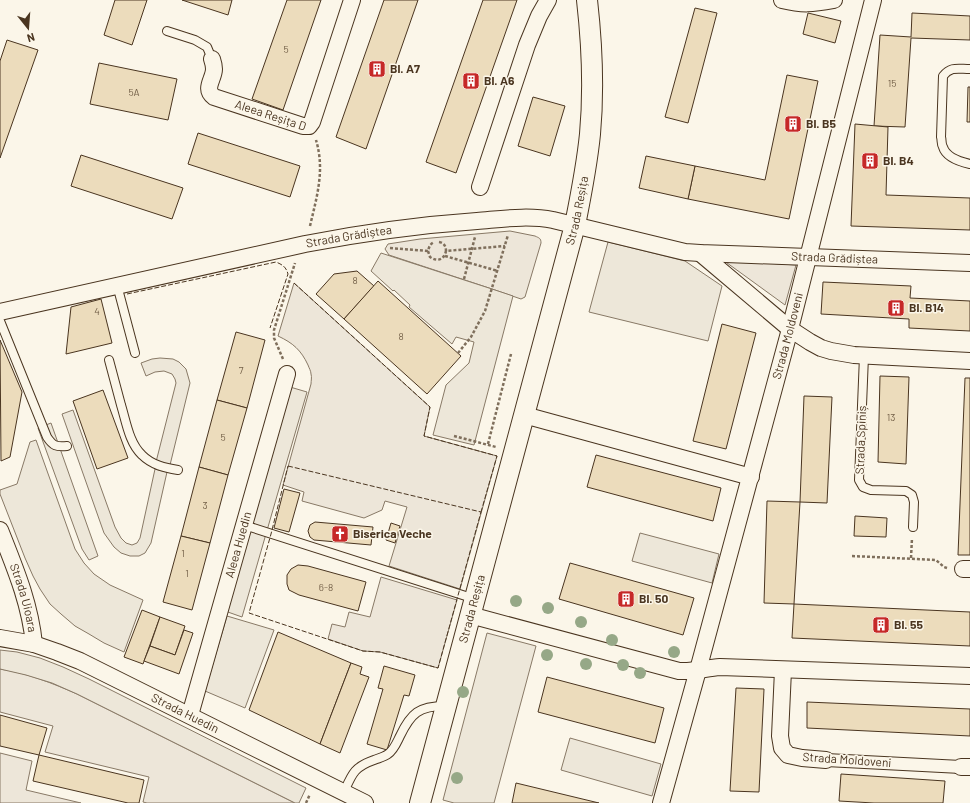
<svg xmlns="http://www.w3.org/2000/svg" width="970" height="803" font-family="Barlow,sans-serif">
<rect width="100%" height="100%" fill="#fbf6e9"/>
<g fill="#ede6d9" stroke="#887966">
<path d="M510,231L535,236C539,238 541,238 541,243L525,297L521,299L492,289L389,255L385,249L388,244L420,239Z"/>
<polygon points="723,260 796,265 785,305"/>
<path d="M294,283L430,407L424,436L497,456L460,589L389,566L407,507L385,501L382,510L364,518L302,501L304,492L283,485L311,384C311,381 312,377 311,374C311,371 309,368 308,365C301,350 293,343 278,336Z"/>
<polygon points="381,577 457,600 438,668 380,652 363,651 328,639 332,624 345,627 349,612 370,617"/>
<path d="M0,669C27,673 52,683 77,694L295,803H147L143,802L149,777L45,752L53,726L0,712Z"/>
<polygon points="0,753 32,761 26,790 81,803 0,803"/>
</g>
<g fill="#ede7d9" stroke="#887966">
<polygon points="608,242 685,261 722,286 708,341 589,312"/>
<polygon points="381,253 492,289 513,296 474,445 433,435 446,385 469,363 474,342 456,337 452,344 409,307 410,305 394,290 393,291 371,271"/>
<polygon points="160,358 173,359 179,362 186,369 190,383 170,465 156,462 176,383 175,379 172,374 164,371 155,372 146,376 141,363 152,359"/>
<polygon points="290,387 307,392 242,617 225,611"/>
<polygon points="73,410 115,527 121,538 126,543 132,545 137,543 140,538 155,469 167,472 151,543 145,553 139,556 130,556 121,553 114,547 104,533 62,414"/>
<polygon points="51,423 98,556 89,560 82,549 38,428"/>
<polygon points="36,440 75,549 84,563 94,574 110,585 143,600 124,652 104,643 89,634 75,626 61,614 50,604 40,589 33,576 25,558 0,494 0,490 17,484 30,442"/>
<polygon points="640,533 719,554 712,583 632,561"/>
<polygon points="227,616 274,630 245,708 205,691"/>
<polygon points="487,633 536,646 494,803 454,803 443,800"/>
<polygon points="0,650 17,652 40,658 63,667 89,679 306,788 299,803 295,803 77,694 52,683 26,675 0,669"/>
<polygon points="570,738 661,764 652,796 561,770"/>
</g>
<g fill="#ecdcbc" stroke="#4a3520">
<polygon points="115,0 147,0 132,45 104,35"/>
<polygon points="182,0 232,0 228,15"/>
<polygon points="287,0 321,0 283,110 252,99"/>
<polygon points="384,0 418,0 366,149 336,137"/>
<polygon points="483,0 517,0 456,173 426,162"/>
<polygon points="695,8 717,13 688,123 665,117"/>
<polygon points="808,13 841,21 835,43 803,34"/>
<polygon points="912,13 970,16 970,40 911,38 905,127 874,126 880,35 911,37"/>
<polygon points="7,40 38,50 0,158 0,61"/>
<polygon points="99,63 177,79 168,120 90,104"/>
<polygon points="787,75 818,81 789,219 688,199 695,166 765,180"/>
<polygon points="968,87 970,87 970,122 967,122"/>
<polygon points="533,97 565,106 550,156 518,146"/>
<polygon points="855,124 888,127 886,195 970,198 970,230 851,226"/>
<polygon points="198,133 300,166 290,197 188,164"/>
<polygon points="81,155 183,188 172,219 71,186"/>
<polygon points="646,156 695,166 688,199 639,188"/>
<polygon points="357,271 374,286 344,319 316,294 334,274"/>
<polygon points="378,281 461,356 427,394 344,319"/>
<polygon points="823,282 911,286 910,298 970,301 970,331 909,328 909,319 821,314"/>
<polygon points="101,299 112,343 66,354 71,307"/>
<polygon points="722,324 756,333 726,449 693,441"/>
<polygon points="236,332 265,340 247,408 217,400"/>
<polygon points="0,340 22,392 10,457 1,461"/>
<polygon points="880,376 909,377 906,464 878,462"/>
<polygon points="965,378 970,378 970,555 958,555"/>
<polygon points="103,390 128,458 97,469 73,401"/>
<polygon points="804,396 832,397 827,503 800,502"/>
<polygon points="217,400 247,408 228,475 199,467"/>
<polygon points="596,455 721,488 713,521 587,487"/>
<polygon points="199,467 228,475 210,543 181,536"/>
<polygon points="284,489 300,493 289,532 274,528"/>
<polygon points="767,501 800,502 794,604 764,603"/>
<polygon points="855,516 887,518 886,537 854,536"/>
<polygon points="315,522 373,527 371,545 314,540 310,537 308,531 310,525"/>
<polygon points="391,523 400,526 395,543 386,540"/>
<polygon points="181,536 210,543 192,610 163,602"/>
<polygon points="570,563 694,598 683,635 559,599"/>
<polygon points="298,565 308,566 366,582 358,611 299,595 289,590 287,584 287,575 291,569"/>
<polygon points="794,604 970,612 970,646 792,638"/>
<polygon points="142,610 160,617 143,664 124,657"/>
<polygon points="160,617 185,626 175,655 150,646"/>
<polygon points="184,630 193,633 179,674 144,661 150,646 175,655"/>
<polygon points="278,632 351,663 320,744 249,710"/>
<polygon points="351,663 362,667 360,674 369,677 340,753 320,744"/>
<polygon points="384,666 415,675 409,696 404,695 387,750 367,744 383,689 378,688"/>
<polygon points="547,677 664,708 655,743 538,712"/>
<polygon points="736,688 764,689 759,792 730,791"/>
<polygon points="807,702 970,709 970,736 807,728"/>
<polygon points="0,715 47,728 39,755 0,746"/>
<polygon points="39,755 144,780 139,803 128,803 33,781"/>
<polygon points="841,774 945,781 943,803 874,803 839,801"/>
<polygon points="516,783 599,803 512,803"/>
</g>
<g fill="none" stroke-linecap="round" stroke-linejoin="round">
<defs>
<g id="service">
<polyline points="167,31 195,40 207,47 212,59"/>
<path d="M970,69C958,69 951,66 943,76L941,137C942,140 941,144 943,147C946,157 961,162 970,164"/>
<polyline points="117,285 135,353"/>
<path d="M0,321L47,437C53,446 56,447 67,446"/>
<polyline points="864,356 859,480 863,487 871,490 906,491 912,495 914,502 913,527"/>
<path d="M109,360C113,375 117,390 121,405C126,421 129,443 142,455C152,465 165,468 178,470"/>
<polyline points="244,525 475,599"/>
<path d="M344,792C352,774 354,767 374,760C379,758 384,757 388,754C394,750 397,742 400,736C411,713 419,706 445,706"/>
</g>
<polyline id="pedestrian" points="826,760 961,767"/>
<g id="minor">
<path d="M782,0C803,5 812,4 834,0"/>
<path id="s1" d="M212,59C213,62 214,66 214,69C214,79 203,89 214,97L303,126H309L312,122L352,0"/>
<polyline points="480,187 527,45 539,16 548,0"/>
<polyline points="700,253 790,329 810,342 821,348 831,351 854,355 970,361"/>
<path id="s2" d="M0,312L305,244C362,233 419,225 477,221C502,219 528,215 553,220L685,252L700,253L970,263"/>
<polyline points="524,415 751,477"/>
<path id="s3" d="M0,530C15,568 30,603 34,644"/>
<polyline points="963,569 970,569"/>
<path d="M470,615L679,671C693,672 706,668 720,667L970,676"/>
<path id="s4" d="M0,638L34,644L57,652L80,661L365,803"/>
<polyline points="783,670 780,736 782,748 788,755 802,758 826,760"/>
<path id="s5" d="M190,715L287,374"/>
<polyline points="961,767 970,767"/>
<path id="s6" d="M661,803L698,670L790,329L873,0"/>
</g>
<g id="tertiary">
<path id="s7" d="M420,803L575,225C581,195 587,165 590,134C594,90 592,44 587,0"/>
</g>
</defs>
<use href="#service" stroke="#4a3520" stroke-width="10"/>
<use href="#pedestrian" stroke="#4a3520" stroke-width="14"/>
<use href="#minor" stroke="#4a3520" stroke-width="18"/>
<use href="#tertiary" stroke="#4a3520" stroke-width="22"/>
<g stroke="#7f6f5c" stroke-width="2.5" stroke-dasharray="3 2" stroke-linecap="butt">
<path d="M310,226C317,196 325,170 316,140"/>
<path d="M439,242C444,243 446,246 446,251L505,246"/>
<path d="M390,248L428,251C429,247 430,244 434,242"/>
<path d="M428,251L430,257C437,262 444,260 446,251"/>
<polyline points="445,256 498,271"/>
<polyline points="464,279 475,237"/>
<polyline points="458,353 471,337 485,311 508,235"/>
<polyline points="283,359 274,338 274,330 295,263"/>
<polyline points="454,436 496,447"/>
<polyline points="488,444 511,354"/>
<polyline points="852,556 936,560 944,567 947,568"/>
<polyline points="911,558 912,538"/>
<polyline points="306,803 310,794"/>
</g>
<use href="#service" stroke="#fbf6e9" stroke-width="8"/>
<use href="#pedestrian" stroke="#fbf6e9" stroke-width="12"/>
<use href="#minor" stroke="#fbf6e9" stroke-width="16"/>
<use href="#tertiary" stroke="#fbf6e9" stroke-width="20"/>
<g stroke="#4a3520" stroke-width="1" stroke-dasharray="5 2" stroke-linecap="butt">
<polyline points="294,283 430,407 424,436 497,456 481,512"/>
<path d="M127,294L276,262C283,265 286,267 288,274L270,328"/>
<polygon points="288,466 481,512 438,668 380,652 363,651 249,613 271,534"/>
</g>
</g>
<g fill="#96a887">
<circle cx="516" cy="601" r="6"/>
<circle cx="548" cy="608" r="6"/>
<circle cx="581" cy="622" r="6"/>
<circle cx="612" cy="640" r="6"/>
<circle cx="674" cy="652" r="6"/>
<circle cx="547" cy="655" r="6"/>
<circle cx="586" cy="664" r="6"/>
<circle cx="623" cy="665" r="6"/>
<circle cx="640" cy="673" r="6"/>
<circle cx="463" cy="692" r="6"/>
<circle cx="457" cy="778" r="6"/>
</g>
<defs>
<symbol id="building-square" viewBox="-11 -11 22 22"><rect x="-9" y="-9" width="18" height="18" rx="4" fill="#c62828" stroke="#fbf6e9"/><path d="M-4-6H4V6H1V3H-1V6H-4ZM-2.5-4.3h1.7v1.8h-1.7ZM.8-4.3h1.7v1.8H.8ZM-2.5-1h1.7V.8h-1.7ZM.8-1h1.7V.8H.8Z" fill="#fff"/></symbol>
<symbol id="church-square" viewBox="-11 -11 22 22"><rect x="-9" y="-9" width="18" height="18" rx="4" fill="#c62828" stroke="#fbf6e9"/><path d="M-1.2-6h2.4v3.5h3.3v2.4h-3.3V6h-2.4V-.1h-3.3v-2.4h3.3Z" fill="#fff"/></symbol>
</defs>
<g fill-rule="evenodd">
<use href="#building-square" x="367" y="59" width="20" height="20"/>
<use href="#building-square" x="461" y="71" width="20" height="20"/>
<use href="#building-square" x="783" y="114" width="20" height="20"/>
<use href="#building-square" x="860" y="151" width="20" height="20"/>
<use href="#building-square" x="886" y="298" width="20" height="20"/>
<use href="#church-square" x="330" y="524" width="20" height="20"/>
<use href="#building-square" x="616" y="589" width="20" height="20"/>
<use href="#building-square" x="871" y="615" width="20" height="20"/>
</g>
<g text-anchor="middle" stroke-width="3" stroke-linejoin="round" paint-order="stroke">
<g font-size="10" fill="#725f47">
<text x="286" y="53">5</text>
<text x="892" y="87">15</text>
<text x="134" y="96">5A</text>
<text x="355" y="284">8</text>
<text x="97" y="315">4</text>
<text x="401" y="340">8</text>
<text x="241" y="374">7</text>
<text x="891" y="421">13</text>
<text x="223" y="441">5</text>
<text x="205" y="509">3</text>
<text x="183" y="557">1</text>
<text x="187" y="577">1</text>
<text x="326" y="591">6-8</text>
</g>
<g font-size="12" font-weight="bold" fill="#4a3520" stroke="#fbf6e9" text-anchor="start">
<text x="390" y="73">Bl. A7</text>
<text x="484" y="85">Bl. A6</text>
<text x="806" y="128">Bl. B5</text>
<text x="883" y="165">Bl. B4</text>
<text x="909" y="312">Bl. B14</text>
<text x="353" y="538">Biserica Veche</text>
<text x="639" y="603">Bl. 50</text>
<text x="894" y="629">Bl. 55</text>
</g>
<g font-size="12" fill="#4a3520" stroke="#fbf6e9">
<text dy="4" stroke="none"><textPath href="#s1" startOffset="100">Aleea Reșița D</textPath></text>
<text dy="4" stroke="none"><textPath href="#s7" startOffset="613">Strada Reșița</textPath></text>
<text dy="4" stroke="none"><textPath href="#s2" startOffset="357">Strada Grădiștea</textPath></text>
<text dy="4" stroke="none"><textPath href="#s2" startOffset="848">Strada Grădiștea</textPath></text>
<text dy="4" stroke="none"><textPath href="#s6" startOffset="484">Strada Moldoveni</textPath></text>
<text transform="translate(861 440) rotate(-88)" y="4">Strada Spiniș</text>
<text dy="4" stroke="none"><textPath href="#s5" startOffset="177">Aleea Huedin</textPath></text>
<text dy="4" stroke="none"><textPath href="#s3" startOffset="72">Strada Uioara</textPath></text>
<text dy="4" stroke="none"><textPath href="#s7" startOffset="201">Strada Reșița</textPath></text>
<text dy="4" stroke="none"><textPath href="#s4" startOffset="201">Strada Huedin</textPath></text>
<text transform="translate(847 760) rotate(4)" y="4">Strada Moldoveni</text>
</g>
</g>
<g transform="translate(28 28) rotate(163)" stroke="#fbf6e9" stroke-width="3" paint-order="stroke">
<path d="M0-3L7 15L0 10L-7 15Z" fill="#4a3520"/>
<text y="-6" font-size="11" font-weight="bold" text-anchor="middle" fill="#4a3520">N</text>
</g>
</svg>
